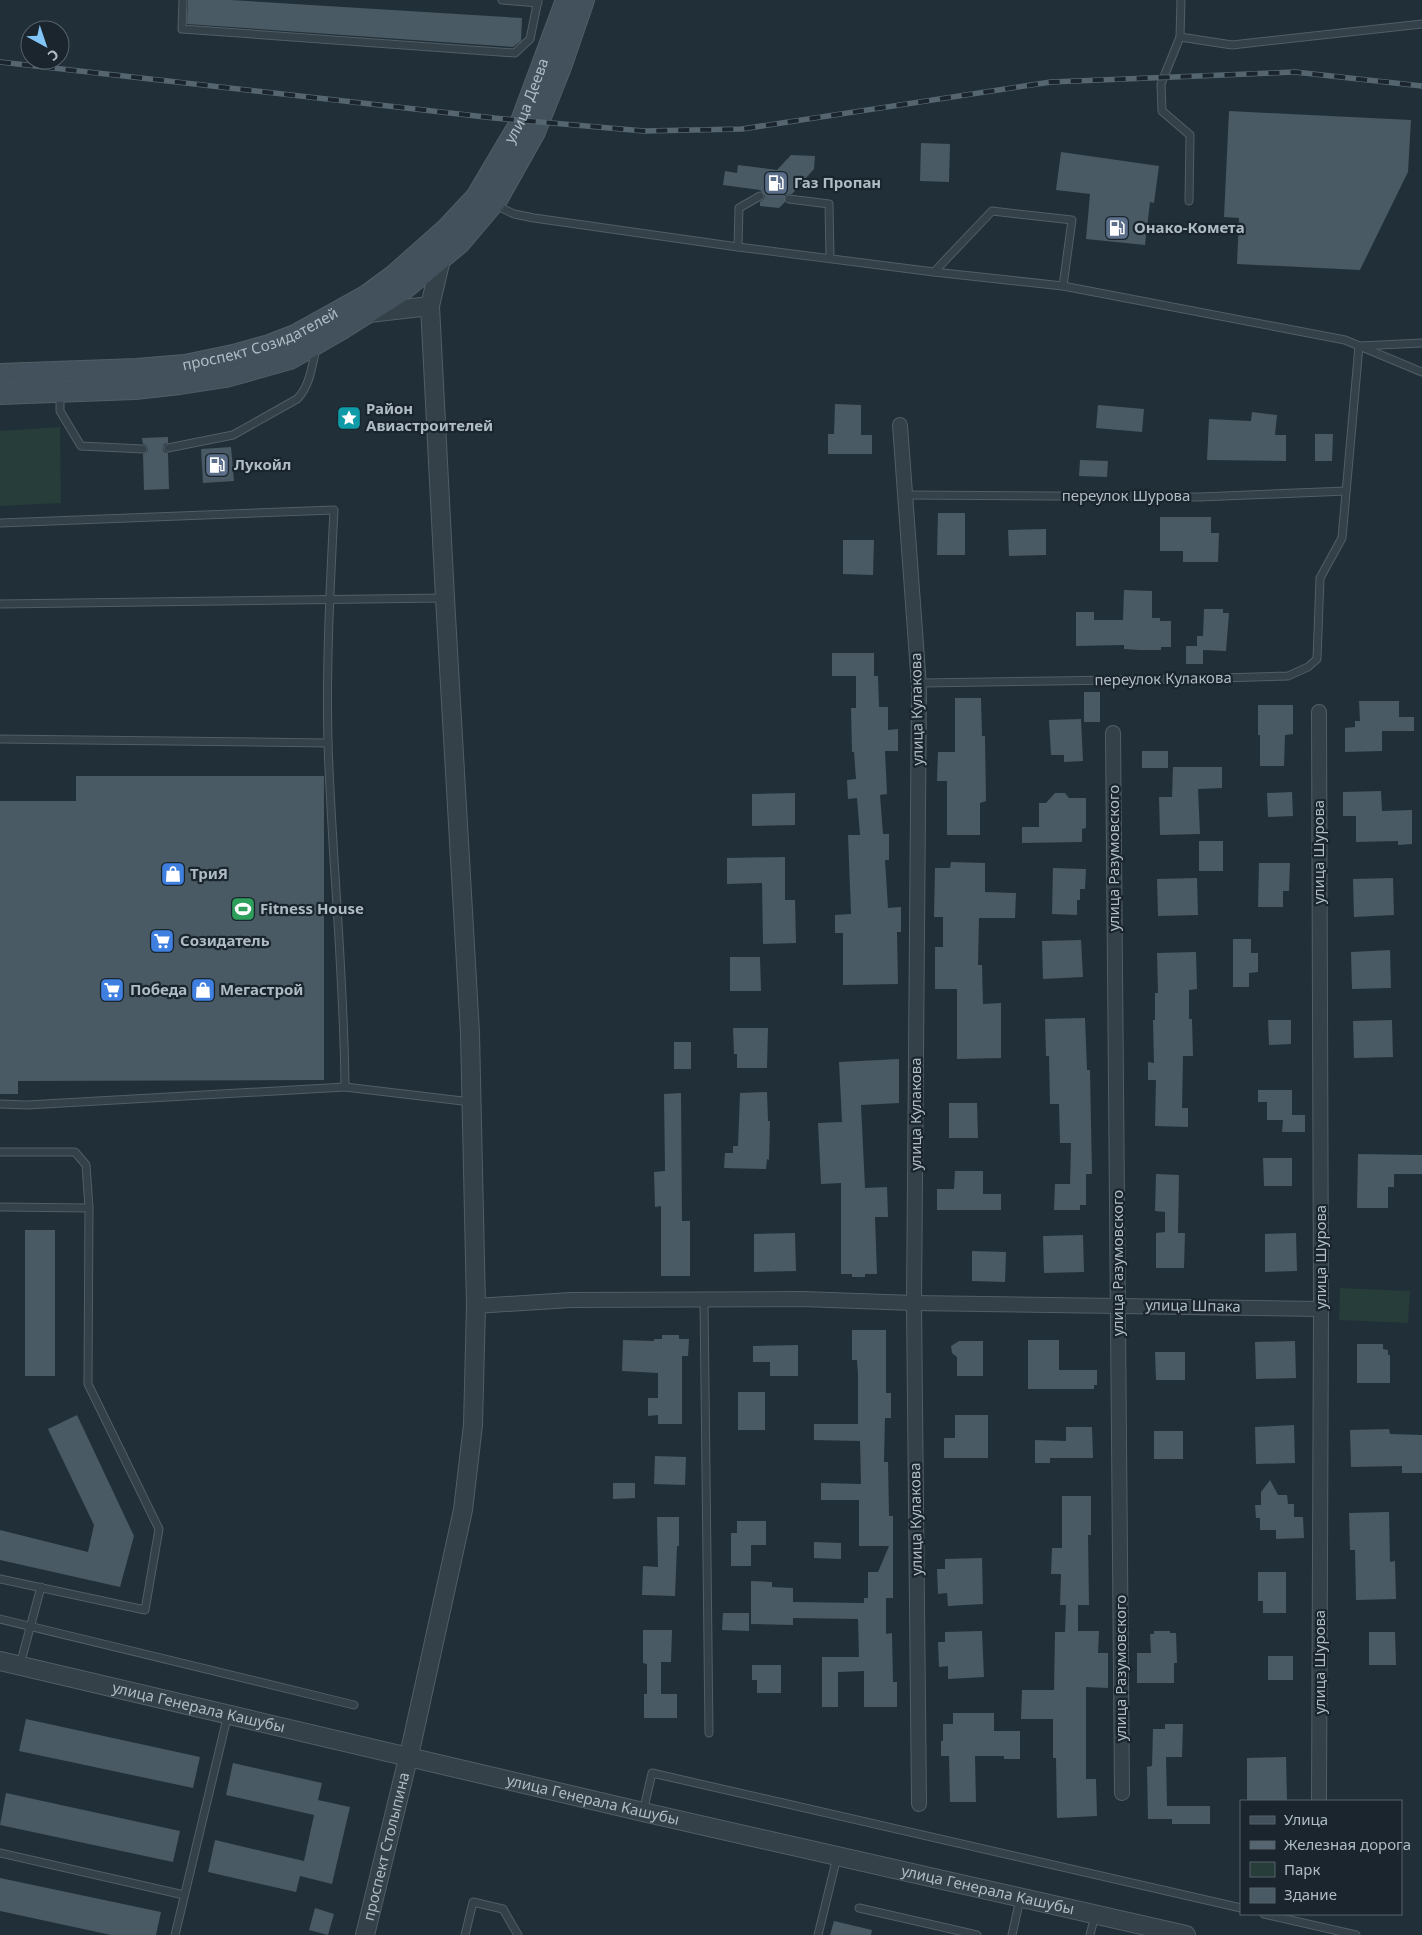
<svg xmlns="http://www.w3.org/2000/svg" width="1422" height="1935" font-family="'Noto Sans',sans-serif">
<rect width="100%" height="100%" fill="#212f38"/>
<g fill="#263d3a">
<polygon points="60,427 61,503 0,506 0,431"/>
<polygon points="1340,1288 1410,1291 1408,1323 1339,1320"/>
</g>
<g fill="#495a64">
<polygon points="188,0 231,0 522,18 521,41 513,47 187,24"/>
<polygon points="1229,111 1411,120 1408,172 1360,270 1237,264 1239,218 1224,217"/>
<polygon points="921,143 950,144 949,182 920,181"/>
<polygon points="1061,152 1159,166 1154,203 1150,202 1145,245 1086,239 1090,194 1056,190"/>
<polygon points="791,155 815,156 814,169 792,194 785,195 785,202 779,208 760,206 760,202 764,199 765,196 760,190 723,185 725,171 737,173 738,165 777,170"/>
<polygon points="835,404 861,405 861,435 872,435 872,454 828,454 828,434 834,434"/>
<polygon points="1098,405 1144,409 1142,432 1096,428"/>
<polygon points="1252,412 1277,415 1275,435 1286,435 1286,461 1207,460 1209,419 1251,421"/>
<polygon points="1315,434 1333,434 1332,461 1315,461"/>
<polygon points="168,437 168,443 164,444 163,449 164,452 168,453 169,489 144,490 143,454 147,452 148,449 146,445 143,444 142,438"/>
<polygon points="231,447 234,481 203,483 201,449"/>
<polygon points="1080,460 1108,461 1107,477 1079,476"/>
<polygon points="938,513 965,513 965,555 937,555"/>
<polygon points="1160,517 1211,517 1211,533 1219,533 1218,562 1183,562 1183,551 1160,551"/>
<polygon points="1046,529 1046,555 1009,556 1008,530"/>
<polygon points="843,540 874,540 873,575 843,574"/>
<polygon points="1124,590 1152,591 1152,618 1160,618 1160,621 1171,621 1171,647 1161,647 1161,650 1140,650 1124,649 1124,645 1076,646 1076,612 1094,612 1094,620 1123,620"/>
<polygon points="1204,609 1223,609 1223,613 1229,613 1226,651 1203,650 1203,664 1186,664 1186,646 1197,646 1197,636 1203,636"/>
<polygon points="832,653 874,653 874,676 878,676 879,707 888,707 888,730 898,729 898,751 885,751 887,794 880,795 883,834 889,834 889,860 885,860 888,908 901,907 901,932 897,932 898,984 843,985 843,933 835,933 835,915 851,914 848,835 860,835 857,798 848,799 847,780 856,779 854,752 852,752 851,708 856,708 856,676 832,676"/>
<rect x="1084" y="692" width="16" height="30"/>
<polygon points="955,698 981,698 982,736 985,736 986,801 980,803 980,835 947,835 947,781 937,781 938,752 955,752"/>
<polygon points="1359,701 1399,701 1399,717 1414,717 1414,731 1382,731 1382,751 1345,752 1345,728 1355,727 1355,721 1360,721"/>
<polygon points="1258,705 1293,705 1293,734 1285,735 1284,766 1260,766 1260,735 1258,735"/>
<polygon points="1081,719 1083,761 1064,762 1064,755 1051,755 1049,720"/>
<rect x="1142" y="751" width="26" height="17"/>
<polygon points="1173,767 1222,767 1222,788 1198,789 1200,834 1160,835 1159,797 1172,797"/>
<polygon points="76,776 324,776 324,1080 18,1081 18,1094 0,1094 0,801 76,801"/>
<polygon points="1381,791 1382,811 1412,810 1412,844 1398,845 1398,841 1356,842 1356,816 1343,816 1343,792"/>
<polygon points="1292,792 1293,816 1268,817 1267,793"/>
<polygon points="795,793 795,825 752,826 752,794"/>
<polygon points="1055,793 1065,793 1069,798 1086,798 1086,828 1082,829 1082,842 1022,843 1022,827 1039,827 1039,803 1046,803"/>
<rect x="1199" y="841" width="24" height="30"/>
<polygon points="785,857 785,900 795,900 796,943 763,944 762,883 727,884 727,858"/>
<polygon points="951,862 985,863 985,892 1016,893 1015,918 979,918 978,965 982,965 983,1004 1001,1003 1001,1058 957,1059 957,989 935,989 935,947 943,947 943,917 934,917 935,868 950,868"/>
<polygon points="1259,863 1290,863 1289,891 1283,891 1283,907 1258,907"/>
<polygon points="1053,868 1086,869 1085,889 1080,889 1080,900 1077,900 1077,915 1052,914"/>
<polygon points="1197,878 1198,915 1158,916 1157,879"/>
<polygon points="1393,878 1394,915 1354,917 1353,879"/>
<polygon points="1233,939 1251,939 1251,953 1258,953 1258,972 1249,973 1249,987 1233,987"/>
<polygon points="1081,940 1083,977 1043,979 1042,941"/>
<polygon points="1390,950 1391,988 1352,989 1351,952"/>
<polygon points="1196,952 1197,989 1189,990 1189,1019 1192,1019 1193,1056 1183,1056 1182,1108 1188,1108 1188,1127 1155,1126 1156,1080 1148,1080 1148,1062 1154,1063 1153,1020 1155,1020 1155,993 1158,993 1157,953"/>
<polygon points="730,957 760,957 761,991 730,991"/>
<polygon points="1085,1018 1087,1070 1090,1070 1092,1174 1086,1174 1086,1205 1080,1205 1080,1210 1054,1210 1055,1184 1070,1184 1071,1143 1060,1143 1059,1104 1050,1104 1049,1056 1046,1056 1045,1019"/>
<polygon points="1268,1020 1291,1020 1291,1044 1269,1045"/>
<polygon points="1392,1020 1393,1057 1354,1058 1353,1021"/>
<polygon points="733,1028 768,1028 767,1068 737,1068 737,1054 734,1054"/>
<rect x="674" y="1042" width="17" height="27"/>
<polygon points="899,1059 899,1103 861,1105 865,1188 887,1187 888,1217 875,1217 877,1274 865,1274 865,1277 852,1277 852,1274 841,1274 841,1183 821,1184 818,1123 842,1122 839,1062"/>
<polygon points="1258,1090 1292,1090 1292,1115 1305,1115 1305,1132 1282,1132 1283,1120 1267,1120 1267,1102 1258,1102"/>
<polygon points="767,1092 768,1121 770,1121 769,1160 767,1159 766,1169 724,1168 725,1153 733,1153 733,1146 738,1146 740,1093"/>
<polygon points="681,1093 682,1221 690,1221 690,1276 661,1276 661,1206 655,1207 654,1172 665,1171 664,1094"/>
<polygon points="949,1103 977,1103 978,1138 949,1138"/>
<polygon points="1358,1154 1422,1155 1422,1174 1394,1174 1394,1187 1388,1187 1388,1208 1357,1208"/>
<polygon points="1263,1158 1292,1158 1292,1186 1264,1186"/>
<polygon points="955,1171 983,1171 983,1194 1001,1194 1001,1210 937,1210 937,1189 954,1189"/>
<polygon points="1156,1174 1179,1175 1178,1233 1185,1233 1184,1268 1156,1268 1156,1233 1165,1232 1165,1212 1155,1211"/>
<rect x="25" y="1230" width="30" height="146"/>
<polygon points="795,1233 796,1271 754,1272 754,1234"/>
<polygon points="1296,1233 1297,1271 1265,1272 1265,1234"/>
<polygon points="1083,1235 1084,1272 1044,1273 1043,1236"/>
<polygon points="972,1251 1006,1252 1005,1282 972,1281"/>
<polygon points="852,1330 886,1330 886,1393 891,1393 891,1418 885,1418 884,1462 888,1462 889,1516 893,1516 893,1598 886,1598 886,1634 892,1633 893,1682 897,1682 897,1707 864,1707 864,1671 838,1672 838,1707 822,1707 822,1657 859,1657 858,1619 793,1618 793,1625 751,1624 751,1581 772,1582 772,1587 793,1588 793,1602 864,1603 864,1598 868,1598 868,1572 878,1572 889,1546 859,1546 859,1500 821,1500 821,1483 861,1484 860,1441 814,1440 814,1424 858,1424 858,1375 857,1360 852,1360"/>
<polygon points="662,1335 679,1335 679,1339 689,1339 688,1356 682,1356 682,1424 658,1424 658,1415 648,1416 648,1398 658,1398 658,1373 622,1371 623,1340 654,1341 654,1339 662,1339"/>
<polygon points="1028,1340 1059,1340 1059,1370 1097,1370 1097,1385 1094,1385 1094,1389 1028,1389"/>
<polygon points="959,1341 983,1341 983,1376 957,1376 957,1357 952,1353 951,1346"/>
<polygon points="1295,1341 1296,1378 1256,1379 1255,1342"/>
<polygon points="1357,1344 1383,1344 1383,1349 1388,1350 1388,1355 1390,1355 1390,1383 1357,1383"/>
<polygon points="798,1345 798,1376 770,1376 770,1362 753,1362 753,1346"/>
<polygon points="1155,1352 1185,1352 1185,1380 1156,1380"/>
<rect x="738" y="1392" width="27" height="38"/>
<polygon points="77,1415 134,1536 120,1587 0,1560 0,1530 88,1552 94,1525 48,1429"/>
<polygon points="955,1415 988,1415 988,1458 944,1458 944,1438 955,1438"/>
<polygon points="1294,1425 1295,1463 1256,1464 1255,1427"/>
<polygon points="1066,1427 1092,1427 1093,1458 1050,1458 1050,1463 1035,1463 1035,1440 1066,1441"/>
<polygon points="1389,1429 1390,1434 1422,1435 1422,1473 1402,1473 1402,1466 1351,1467 1350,1430"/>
<rect x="1154" y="1431" width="29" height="28"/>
<polygon points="655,1456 686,1457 685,1485 654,1484"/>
<polygon points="1270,1480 1278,1495 1287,1495 1288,1504 1294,1504 1294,1517 1303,1517 1304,1538 1276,1539 1276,1530 1260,1530 1260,1518 1256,1518 1255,1505 1261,1505 1261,1492"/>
<polygon points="613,1483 635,1483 635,1498 613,1499"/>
<polygon points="1062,1496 1091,1496 1091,1535 1088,1535 1089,1605 1078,1605 1078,1631 1099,1631 1098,1653 1108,1653 1108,1688 1086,1687 1086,1779 1096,1779 1097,1816 1057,1818 1056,1758 1053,1758 1053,1719 1021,1719 1022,1690 1054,1690 1055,1632 1065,1632 1066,1605 1060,1605 1061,1574 1051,1574 1052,1548 1062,1548"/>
<polygon points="1389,1512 1390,1562 1395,1561 1396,1599 1356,1600 1355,1550 1350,1550 1349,1513"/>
<polygon points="657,1517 679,1517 679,1546 677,1546 675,1596 642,1595 643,1566 658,1567"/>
<polygon points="737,1521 766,1521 766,1545 751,1545 751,1566 731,1566 731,1533 737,1533"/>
<polygon points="814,1542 841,1543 841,1559 814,1558"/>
<polygon points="982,1558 983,1604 948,1606 947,1593 938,1594 937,1569 945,1569 945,1559"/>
<polygon points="1258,1572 1286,1572 1286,1613 1263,1613 1263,1601 1258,1601"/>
<polygon points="723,1613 749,1613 749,1631 722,1630"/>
<polygon points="643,1630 672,1630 671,1662 661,1662 661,1694 677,1694 677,1718 644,1718 644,1694 647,1694 647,1664 643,1663"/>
<polygon points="982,1631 984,1677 948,1679 948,1666 939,1667 938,1642 945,1642 945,1632"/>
<polygon points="1154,1631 1170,1631 1170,1633 1176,1633 1177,1663 1174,1663 1174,1683 1137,1683 1137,1653 1151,1653 1150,1634 1154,1634"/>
<polygon points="1369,1632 1395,1632 1396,1665 1369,1665"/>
<rect x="1268" y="1656" width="25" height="24"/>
<polygon points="752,1665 781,1665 781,1693 757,1693 757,1680 752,1680"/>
<polygon points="953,1713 994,1713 994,1731 1020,1731 1020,1759 1004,1759 1004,1756 975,1756 976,1802 950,1802 949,1756 941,1756 941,1741 943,1741 943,1724 953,1724"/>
<polygon points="26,1719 200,1757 193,1788 19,1751"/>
<polygon points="1165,1724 1183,1724 1182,1757 1166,1757 1167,1806 1210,1806 1210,1824 1172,1824 1172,1819 1148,1819 1147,1767 1152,1766 1153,1729 1165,1729"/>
<polygon points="1286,1757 1287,1801 1247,1801 1247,1758"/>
<polygon points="233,1763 322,1783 318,1800 350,1807 332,1884 300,1876 296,1892 208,1872 215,1840 304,1861 314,1815 226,1795"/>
<polygon points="6,1793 180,1831 173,1862 0,1825"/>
<polygon points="0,1878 161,1912 156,1935 111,1935 0,1911"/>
<polygon points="315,1908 334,1914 328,1935 309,1930"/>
<polygon points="834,1921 872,1930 871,1935 830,1935"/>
</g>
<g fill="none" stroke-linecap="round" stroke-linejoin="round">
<defs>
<g id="service">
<polyline points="183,0 182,29 515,53 530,39 538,0"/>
<polyline points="502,0 538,3"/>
<polyline points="1181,0 1180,37 1232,45 1422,24"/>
<polyline points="1180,37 1161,84 1162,111 1190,135 1189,201"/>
<polyline points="789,199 829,204 830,258"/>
<polyline points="495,205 514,214 534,218 738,247 934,272 1063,286 1345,340 1422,372"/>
<polyline points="738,247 739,208 760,196"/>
<polyline points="934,272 992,211 1072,220 1063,286"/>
<polyline points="60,392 60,411 81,446 143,449"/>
<path d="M168,448L233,435L297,399C310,386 312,366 316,348"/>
<polyline points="905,495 1200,497 1346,491"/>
<path d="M0,523L334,510C330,588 326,666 328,744C332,859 344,973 345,1087L27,1105L0,1104"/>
<polyline points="0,604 444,598"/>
<polyline points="922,683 1186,679 1288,676 1308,667 1317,659 1320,578 1342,538 1359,346 1422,343"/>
<polyline points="0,739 328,743"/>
<polyline points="345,1087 471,1102"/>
<polyline points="0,1152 75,1152 86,1165 89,1208 0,1207"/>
<polyline points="704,1299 709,1733"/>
<polyline points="0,1579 145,1610 159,1529 88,1384 89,1208"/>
<polyline points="0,1619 354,1705"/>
<polyline points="20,1665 41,1587"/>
<polyline points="643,1812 652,1773 1241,1908"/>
<polyline points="0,1853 184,1895"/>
<polyline points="859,1908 977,1935"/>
<polyline points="1264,1914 1356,1935"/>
<polyline points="175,1935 228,1714"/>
<polyline points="465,1935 473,1902 503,1909 518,1935"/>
<polyline points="818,1935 837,1857"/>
<polyline points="1012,1935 1020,1899"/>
<polyline points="1090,1935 1095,1915"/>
</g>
<g id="minor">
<polyline points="900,425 919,686 914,1303 919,1804"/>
<polyline points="1319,712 1321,1309 1319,1801"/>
<polyline points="1113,733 1122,1793"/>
<polyline points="476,1306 571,1300 802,1299 914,1303 1321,1309"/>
</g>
<g id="tertiary">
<polyline points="369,313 430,306"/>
<path id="s1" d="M0,1661L643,1812L1186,1935"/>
<path id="s2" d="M365,1935L412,1742L463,1510L473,1425L476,1306L470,1033L445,598L430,306L441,259"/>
</g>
<g id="secondary">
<path id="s3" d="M0,374L136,369L185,365L233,355L269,345L295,335L367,295L393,276L446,229L476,197L521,121L566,0"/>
<polyline points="0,394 135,389 180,384 226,377 290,359 342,329 402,291 460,243 498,198 535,132 561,67 584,0"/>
</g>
</defs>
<use href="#service" stroke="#525e66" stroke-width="9"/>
<use href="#minor" stroke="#525e66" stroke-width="16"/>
<use href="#tertiary" stroke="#525e66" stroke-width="20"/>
<use href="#secondary" stroke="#525e66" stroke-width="22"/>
<use href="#service" stroke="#344149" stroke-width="7"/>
<use href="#minor" stroke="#344149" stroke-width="14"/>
<use href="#tertiary" stroke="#344149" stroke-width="18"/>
<use href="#secondary" stroke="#42515c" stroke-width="20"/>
<defs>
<polyline id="rail" points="0,62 494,118 644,131 742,129 1051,82 1295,72 1422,86"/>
</defs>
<use href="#rail" stroke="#566670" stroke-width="5.5"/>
<use href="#rail" stroke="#1a252d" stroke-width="4" stroke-dasharray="11" stroke-linecap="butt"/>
</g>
<defs>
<symbol id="fuel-square" viewBox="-11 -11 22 22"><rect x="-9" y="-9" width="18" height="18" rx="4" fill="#5c6f8a" stroke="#1a252d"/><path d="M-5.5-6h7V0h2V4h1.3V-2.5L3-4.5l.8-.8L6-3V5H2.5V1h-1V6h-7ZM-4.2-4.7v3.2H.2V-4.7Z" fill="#fff"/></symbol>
<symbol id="sight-square" viewBox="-11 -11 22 22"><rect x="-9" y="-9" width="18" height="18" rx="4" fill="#0f9aa8" stroke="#1a252d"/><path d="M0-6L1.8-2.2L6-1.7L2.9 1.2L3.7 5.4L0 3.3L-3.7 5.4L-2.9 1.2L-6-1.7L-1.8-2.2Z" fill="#fff"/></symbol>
<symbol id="shop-square" viewBox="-11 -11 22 22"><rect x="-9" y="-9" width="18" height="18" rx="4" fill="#3f7fe0" stroke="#1a252d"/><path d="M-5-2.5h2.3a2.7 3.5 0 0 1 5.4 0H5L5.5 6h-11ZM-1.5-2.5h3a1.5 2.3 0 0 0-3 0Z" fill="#fff"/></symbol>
<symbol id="stadium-square" viewBox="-11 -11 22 22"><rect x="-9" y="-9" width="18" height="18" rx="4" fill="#2e9e5b" stroke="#1a252d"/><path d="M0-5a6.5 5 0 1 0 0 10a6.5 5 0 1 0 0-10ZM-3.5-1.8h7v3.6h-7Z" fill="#fff"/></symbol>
<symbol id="supermarket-square" viewBox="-11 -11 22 22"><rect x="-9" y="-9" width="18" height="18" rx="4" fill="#3f7fe0" stroke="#1a252d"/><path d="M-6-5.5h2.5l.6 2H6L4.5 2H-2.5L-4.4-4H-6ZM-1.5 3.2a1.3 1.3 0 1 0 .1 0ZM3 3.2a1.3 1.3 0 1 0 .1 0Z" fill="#fff"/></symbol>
</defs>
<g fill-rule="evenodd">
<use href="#fuel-square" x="762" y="169" width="28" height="28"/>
<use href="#fuel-square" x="1103" y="214" width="28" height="28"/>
<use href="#sight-square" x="335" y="404" width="28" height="28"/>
<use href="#fuel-square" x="203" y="451" width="28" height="28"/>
<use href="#shop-square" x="159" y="860" width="28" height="28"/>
<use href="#stadium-square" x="229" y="895" width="28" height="28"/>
<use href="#supermarket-square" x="148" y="927" width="28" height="28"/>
<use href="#supermarket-square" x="98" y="976" width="28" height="28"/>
<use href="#shop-square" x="189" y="976" width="28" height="28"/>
</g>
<g text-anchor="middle" stroke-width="4.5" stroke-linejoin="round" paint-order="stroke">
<g font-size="15" fill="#afbcc5" stroke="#1a252d">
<text dy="5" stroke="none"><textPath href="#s3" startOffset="638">улица Деева</textPath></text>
<text dy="5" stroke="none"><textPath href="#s3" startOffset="265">проспект Созидателей</textPath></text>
<text x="1126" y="501">переулок Шурова</text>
<text transform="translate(1163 679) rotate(-1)" y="5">переулок Кулакова</text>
<text transform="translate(917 709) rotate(-91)" y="5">улица Кулакова</text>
<text transform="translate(1319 852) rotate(-90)" y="5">улица Шурова</text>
<text transform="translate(1114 858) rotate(-90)" y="5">улица Разумовского</text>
<text transform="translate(916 1114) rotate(-90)" y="5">улица Кулакова</text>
<text transform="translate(1321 1257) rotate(-90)" y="5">улица Шурова</text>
<text transform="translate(1118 1263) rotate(-90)" y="5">улица Разумовского</text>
<text transform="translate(1193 1306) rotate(1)" y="5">улица Шпака</text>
<text transform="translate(916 1519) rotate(-91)" y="5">улица Кулакова</text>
<text transform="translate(1320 1662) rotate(-90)" y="5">улица Шурова</text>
<text transform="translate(1121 1668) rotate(-90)" y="5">улица Разумовского</text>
<text dy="5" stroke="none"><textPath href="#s1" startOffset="204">улица Генерала Кашубы</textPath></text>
<text dy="5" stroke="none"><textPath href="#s1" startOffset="609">улица Генерала Кашубы</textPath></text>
<text dy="5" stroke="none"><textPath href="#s2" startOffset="91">проспект Столыпина</textPath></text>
<text dy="5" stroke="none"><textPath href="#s1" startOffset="1014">улица Генерала Кашубы</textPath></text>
</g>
<g font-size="15" font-weight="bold" fill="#afbcc5" stroke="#1a252d" text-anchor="start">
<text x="794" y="188">Газ Пропан</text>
<text x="1134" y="233">Онако-Комета</text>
<text x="366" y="414">Район<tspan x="366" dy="17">Авиастроителей</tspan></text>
<text x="234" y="470">Лукойл</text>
<text x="190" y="879">ТриЯ</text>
<text x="260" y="914">Fitness House</text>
<text x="180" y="946">Созидатель</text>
<text x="130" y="995">Победа</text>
<text x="220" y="995">Мегастрой</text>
</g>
</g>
<rect x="1240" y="1800" width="162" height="115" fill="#1a252d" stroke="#56616a"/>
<rect x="1250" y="1816" width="25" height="8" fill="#42515c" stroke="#56616a"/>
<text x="1284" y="1825" font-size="15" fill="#afbcc5">Улица</text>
<rect x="1250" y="1841" width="25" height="8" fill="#566670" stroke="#56616a"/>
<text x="1284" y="1850" font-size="15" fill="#afbcc5">Железная дорога</text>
<rect x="1250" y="1862" width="25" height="15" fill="#263d3a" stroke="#56616a"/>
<text x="1284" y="1875" font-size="15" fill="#afbcc5">Парк</text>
<rect x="1250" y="1888" width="25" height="15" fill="#495a64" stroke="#56616a"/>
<text x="1284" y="1900" font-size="15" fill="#afbcc5">Здание</text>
<g transform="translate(45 45) rotate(140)"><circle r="24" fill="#1a252d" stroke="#56616a"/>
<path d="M0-4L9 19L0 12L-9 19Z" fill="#82c5f7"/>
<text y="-8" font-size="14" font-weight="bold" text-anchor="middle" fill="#afbcc5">С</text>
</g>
</svg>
